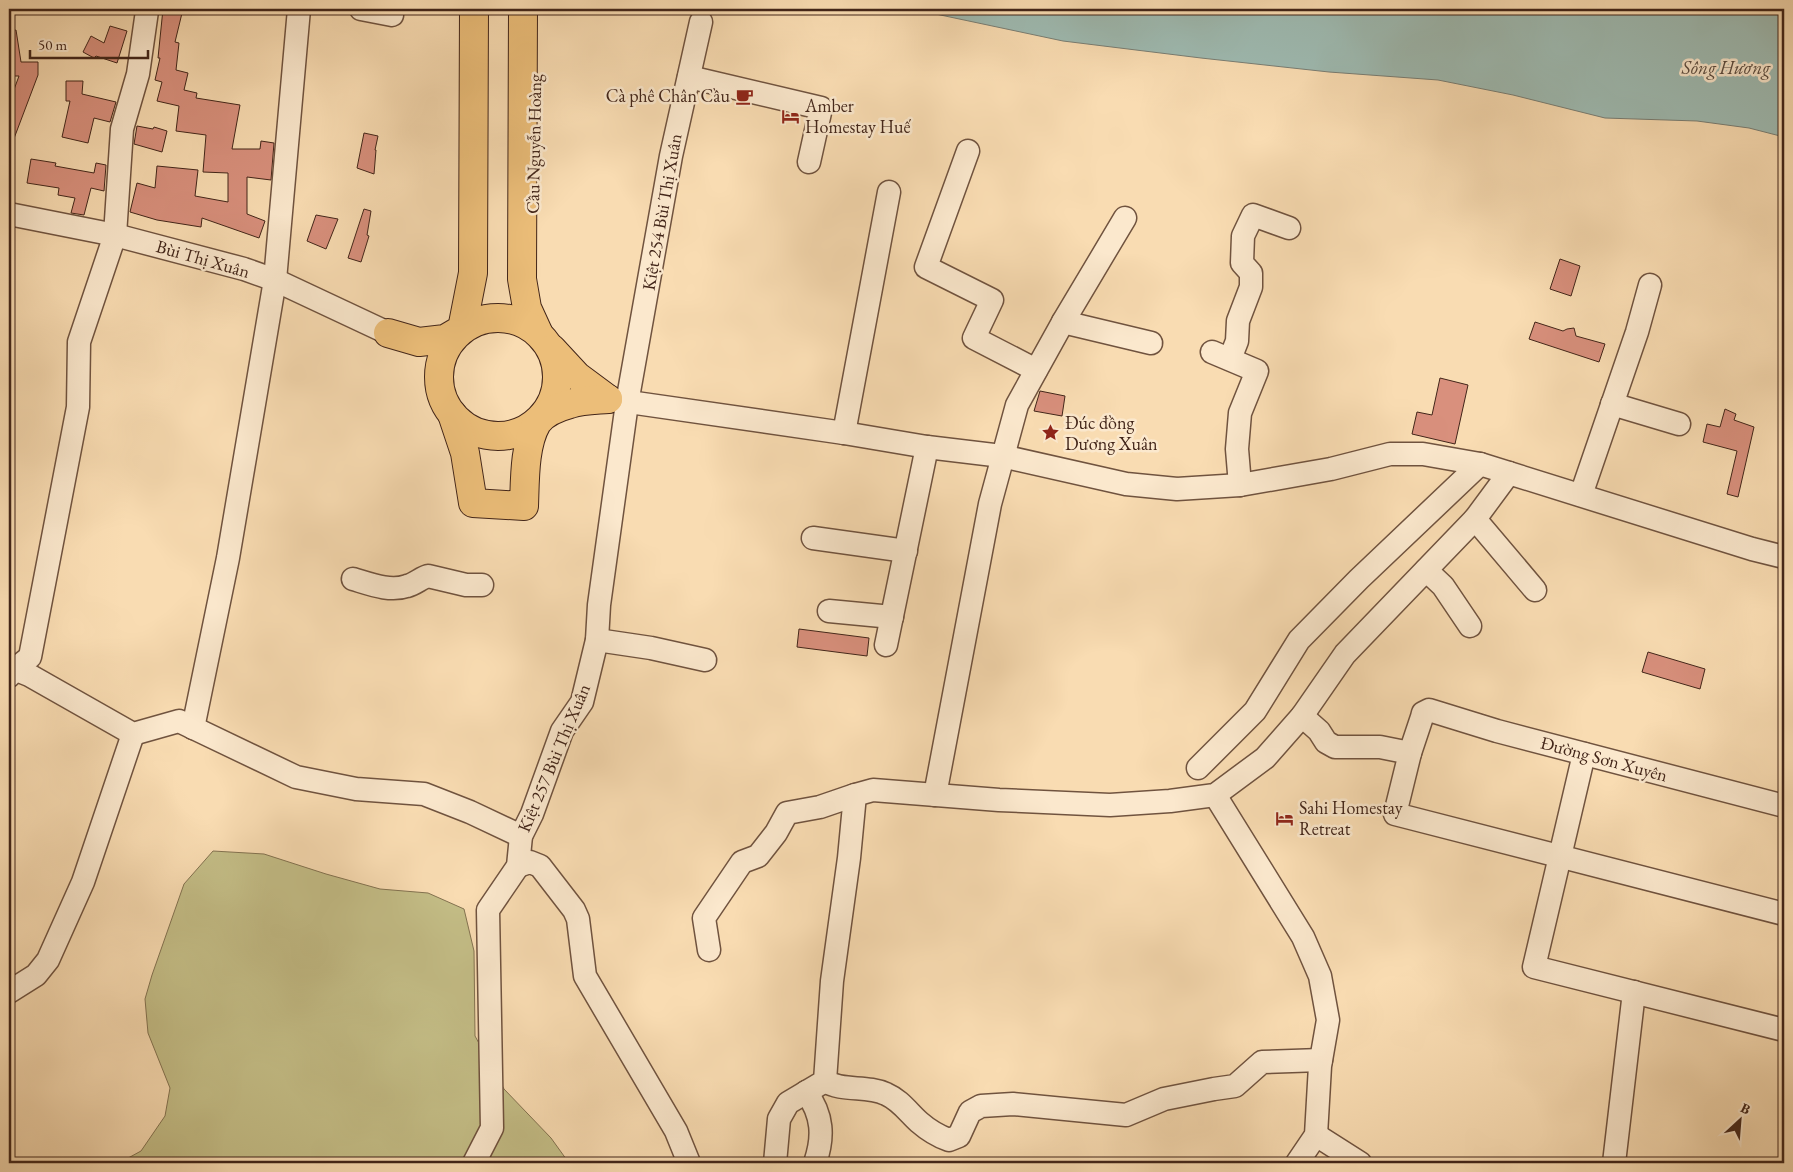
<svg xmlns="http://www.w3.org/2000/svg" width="1793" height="1172" font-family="'EB Garamond',serif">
<rect width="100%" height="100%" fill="#f9dcb2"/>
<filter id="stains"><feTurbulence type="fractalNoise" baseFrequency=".004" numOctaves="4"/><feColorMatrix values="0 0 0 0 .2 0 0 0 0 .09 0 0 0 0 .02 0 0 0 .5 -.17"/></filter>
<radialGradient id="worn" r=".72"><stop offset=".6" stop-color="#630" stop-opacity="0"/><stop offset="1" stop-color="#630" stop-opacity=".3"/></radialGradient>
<polygon fill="#c4be87" stroke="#837250" points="213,851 264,854 326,874 380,889 428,893 464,909 474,951 475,1036 504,1089 551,1138 569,1163 119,1163 141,1151 165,1116 170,1088 148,1033 145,999 152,975 184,884"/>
<polygon fill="#9ebab1" stroke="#797e74" points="890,9 1784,9 1784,137 1749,128 1697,121 1605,118 1513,95 1438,80 1329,72 1201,58 1063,41 931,13"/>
<g fill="#d9907d" stroke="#422519">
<polygon points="163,9 183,9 175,42 179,43 176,70 188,73 184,90 197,93 196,98 240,105 232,149 260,149 261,141 274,143 271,180 247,177 247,214 265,221 259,238 202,218 201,227 157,220 130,212 137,183 155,188 157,166 198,170 195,196 228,202 228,173 203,172 206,135 176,131 179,106 157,101 162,82 155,80 160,58 158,58"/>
<polygon points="110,26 127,31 117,63 96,56 94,58 83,52 91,36 104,43"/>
<polygon points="16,30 21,62 38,62 38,75 10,149 9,149 9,103 19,76 9,76 9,31"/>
<polygon points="66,81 83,81 82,94 116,102 110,122 94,118 88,143 62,137 70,101 66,101"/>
<polygon points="137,126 153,129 154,127 167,131 162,152 134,144"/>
<polygon points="364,133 378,136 375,150 376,150 374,174 357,168"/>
<polygon points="31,159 56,163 55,166 94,173 96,163 106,165 104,191 91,188 84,215 71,213 75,198 58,195 59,188 27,183"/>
<polygon points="364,209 371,211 367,235 369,236 361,262 348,258"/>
<polygon points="316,215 338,219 326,249 307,241"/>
<polygon points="1560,259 1580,266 1571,296 1550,289"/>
<polygon points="1535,322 1563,331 1567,329 1574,328 1576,336 1605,344 1599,362 1529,339"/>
<polygon points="1440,378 1468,385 1455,444 1412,434 1417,412 1432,415"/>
<polygon points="1040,391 1065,396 1062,416 1034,411"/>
<polygon points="1725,409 1736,414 1734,420 1754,427 1738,497 1727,494 1737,451 1703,442 1707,424 1720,427"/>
<polygon points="799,629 869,638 867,656 797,647"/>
<polygon points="1648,652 1705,669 1700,689 1642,672"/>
</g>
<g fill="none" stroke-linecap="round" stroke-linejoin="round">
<defs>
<g id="minor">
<polyline points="361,9 392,15"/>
<polyline points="689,77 821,108 809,162"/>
<polyline points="968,151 926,267 992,300 974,338 1036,370"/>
<polyline points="9,214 115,235 244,269 275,280 388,333"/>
<polyline points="1063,322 1151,343"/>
<polyline points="1212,352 1257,371 1240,413 1237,449 1240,485"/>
<polyline points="1230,359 1237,341 1238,321 1251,287 1251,273 1242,263 1243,236 1253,215 1289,228"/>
<polyline points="608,399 844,433 927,447 1002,456 1126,484 1177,489 1240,485 1331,469 1390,454 1423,454 1480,464 1752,549 1784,557"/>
<polyline points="1612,404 1679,424"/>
<polyline points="844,433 889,192"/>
<polyline points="1581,495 1637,332 1650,285"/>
<polyline points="1475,519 1535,590"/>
<polyline points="813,538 906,551"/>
<polyline points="1426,570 1443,586 1470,626"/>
<path d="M353,579C370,584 390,592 407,586C415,584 421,578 428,576L466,585H482"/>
<polyline points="829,611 892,617"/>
<polyline points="597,640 651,648 705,660"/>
<polyline points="886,645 927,447"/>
<polyline points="9,667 29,675 133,734 179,721 296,777 356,789 424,794 470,812 521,836"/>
<polyline points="9,676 15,669 30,657 78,407 79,342 115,235 122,129 138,74 147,11"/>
<polyline points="1302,716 1319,731 1326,742 1335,747 1380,747 1410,753"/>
<polyline points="193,728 228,558 275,280 299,9"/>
<polyline points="1584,754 1534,967 1784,1030"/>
<polyline points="1198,768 1255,711 1299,640 1359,579 1480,464"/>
<polyline points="935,795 990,504 1017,405 1063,322 1125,218"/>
<polyline points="1215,795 1303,937 1320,976 1328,1020 1320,1066 1316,1135 1297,1163"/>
<polyline points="1784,806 1497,731 1429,710 1423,713 1422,717 1410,753 1395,814 1784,914"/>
<polyline points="518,866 530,862 540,866 574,910 578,919 585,976 676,1131 689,1163"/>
<polyline points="709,950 704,918 742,862 758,856 776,833 787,813 820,807 855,795"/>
<polyline points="9,992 36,975 48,960 83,882 133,734"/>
<path d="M825,1081C842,1092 867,1085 886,1094C900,1100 908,1112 919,1122C927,1129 938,1136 949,1140L959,1136L970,1112L981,1106L1013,1104L1126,1115L1164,1099L1214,1089L1235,1086L1262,1062L1321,1060"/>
<path d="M806,1092C823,1115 824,1137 815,1163"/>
<polyline points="1316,1135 1360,1163"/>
<polyline points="474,1163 492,1128 488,910 518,866 521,836 532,814 562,731 582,702 597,640 599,605 627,403 671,156 701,22"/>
<polyline points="775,1163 779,1119 788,1103 825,1081 832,981 849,858 855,795 873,790 999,800 1110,805 1170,801 1215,795 1265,758 1302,716 1345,654 1475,519 1509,473"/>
<polyline points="1614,1163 1634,992"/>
</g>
<g id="major">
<polyline points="523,9 522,279 527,308 538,332"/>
<circle cx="498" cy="377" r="59"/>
<polyline points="388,333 419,342 445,339 462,329 473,273 474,9"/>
<polyline points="552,349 577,376 608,399"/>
<path d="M452,414L465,453L473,503L524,506C525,481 524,445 537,423C544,413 559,407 570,404C581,400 596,400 608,399"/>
</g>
</defs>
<use href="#minor" stroke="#70533f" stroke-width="25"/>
<use href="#major" stroke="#422519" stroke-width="30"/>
<use href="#minor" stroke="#fbe8cd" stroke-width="22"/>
<use href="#major" stroke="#ecbe79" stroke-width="28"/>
</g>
<defs>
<symbol id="cafe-bare" viewBox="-9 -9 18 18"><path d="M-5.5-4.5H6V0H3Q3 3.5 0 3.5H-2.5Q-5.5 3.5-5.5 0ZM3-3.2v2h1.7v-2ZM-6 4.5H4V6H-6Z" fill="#8f2418" stroke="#fbe8cd" stroke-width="2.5" paint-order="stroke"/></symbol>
<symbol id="hotel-bare" viewBox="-9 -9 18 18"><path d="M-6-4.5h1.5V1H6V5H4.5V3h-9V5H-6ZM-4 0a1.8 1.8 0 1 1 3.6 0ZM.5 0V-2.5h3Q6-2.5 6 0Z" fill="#8f2418" stroke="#fbe8cd" stroke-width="2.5" paint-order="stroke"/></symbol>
<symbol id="sight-bare" viewBox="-9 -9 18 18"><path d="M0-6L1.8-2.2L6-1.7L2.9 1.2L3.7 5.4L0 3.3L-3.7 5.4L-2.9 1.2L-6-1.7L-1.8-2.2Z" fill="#8f2418" stroke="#fbe8cd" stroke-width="2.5" paint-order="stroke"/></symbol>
</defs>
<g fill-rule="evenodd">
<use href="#cafe-bare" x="732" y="84" width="25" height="25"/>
<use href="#hotel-bare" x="778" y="104" width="25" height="25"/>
<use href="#sight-bare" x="1038" y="420" width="25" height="25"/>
<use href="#hotel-bare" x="1272" y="806" width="25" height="25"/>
</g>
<g text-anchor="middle" stroke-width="5" stroke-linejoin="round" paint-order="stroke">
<g font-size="18" fill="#422519" stroke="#fbe8cd" text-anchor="start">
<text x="730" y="102" text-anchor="end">Cà phê Chân Cầu</text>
<text x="805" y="112">Amber<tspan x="805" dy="21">Homestay Huế</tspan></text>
<text x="1065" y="429">Đúc đồng<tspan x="1065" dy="21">Dương Xuân</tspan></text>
<text x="1299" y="814">Sahi Homestay<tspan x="1299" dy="21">Retreat</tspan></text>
</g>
<g font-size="18" fill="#422519" stroke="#fbe8cd">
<text transform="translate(534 144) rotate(-89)" y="6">Cầu Nguyễn Hoàng</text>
<text transform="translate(662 212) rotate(-80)" y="6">Kiệt 254 Bùi Thị Xuân</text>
<text transform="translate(203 259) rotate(16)" y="6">Bùi Thị Xuân</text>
<text transform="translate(554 758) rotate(-67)" y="6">Kiệt 257 Bùi Thị Xuân</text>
<text transform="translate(1604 759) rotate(15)" y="6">Đường Sơn Xuyên</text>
</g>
<g font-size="19" font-style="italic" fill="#594a3f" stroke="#fbe8cd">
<text x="1726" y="74">Sông Hương</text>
</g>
</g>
<rect width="1793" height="1172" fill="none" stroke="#f9dcb2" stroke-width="30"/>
<rect x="10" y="10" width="1773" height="1152" fill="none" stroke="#422519" stroke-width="2.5"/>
<rect x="15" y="15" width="1763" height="1142" fill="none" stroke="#422519"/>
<g transform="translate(1740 1120) rotate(26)" stroke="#fbe8cd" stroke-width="4" paint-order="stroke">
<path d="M0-4L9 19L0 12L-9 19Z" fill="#422519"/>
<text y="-8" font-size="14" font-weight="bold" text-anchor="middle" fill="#422519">B</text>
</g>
<path d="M30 50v8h118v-8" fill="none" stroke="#422519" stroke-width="2.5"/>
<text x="38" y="50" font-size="15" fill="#422519" stroke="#fbe8cd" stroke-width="4" paint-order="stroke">50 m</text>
<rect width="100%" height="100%" filter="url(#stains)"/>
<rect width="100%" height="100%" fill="url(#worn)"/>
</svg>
